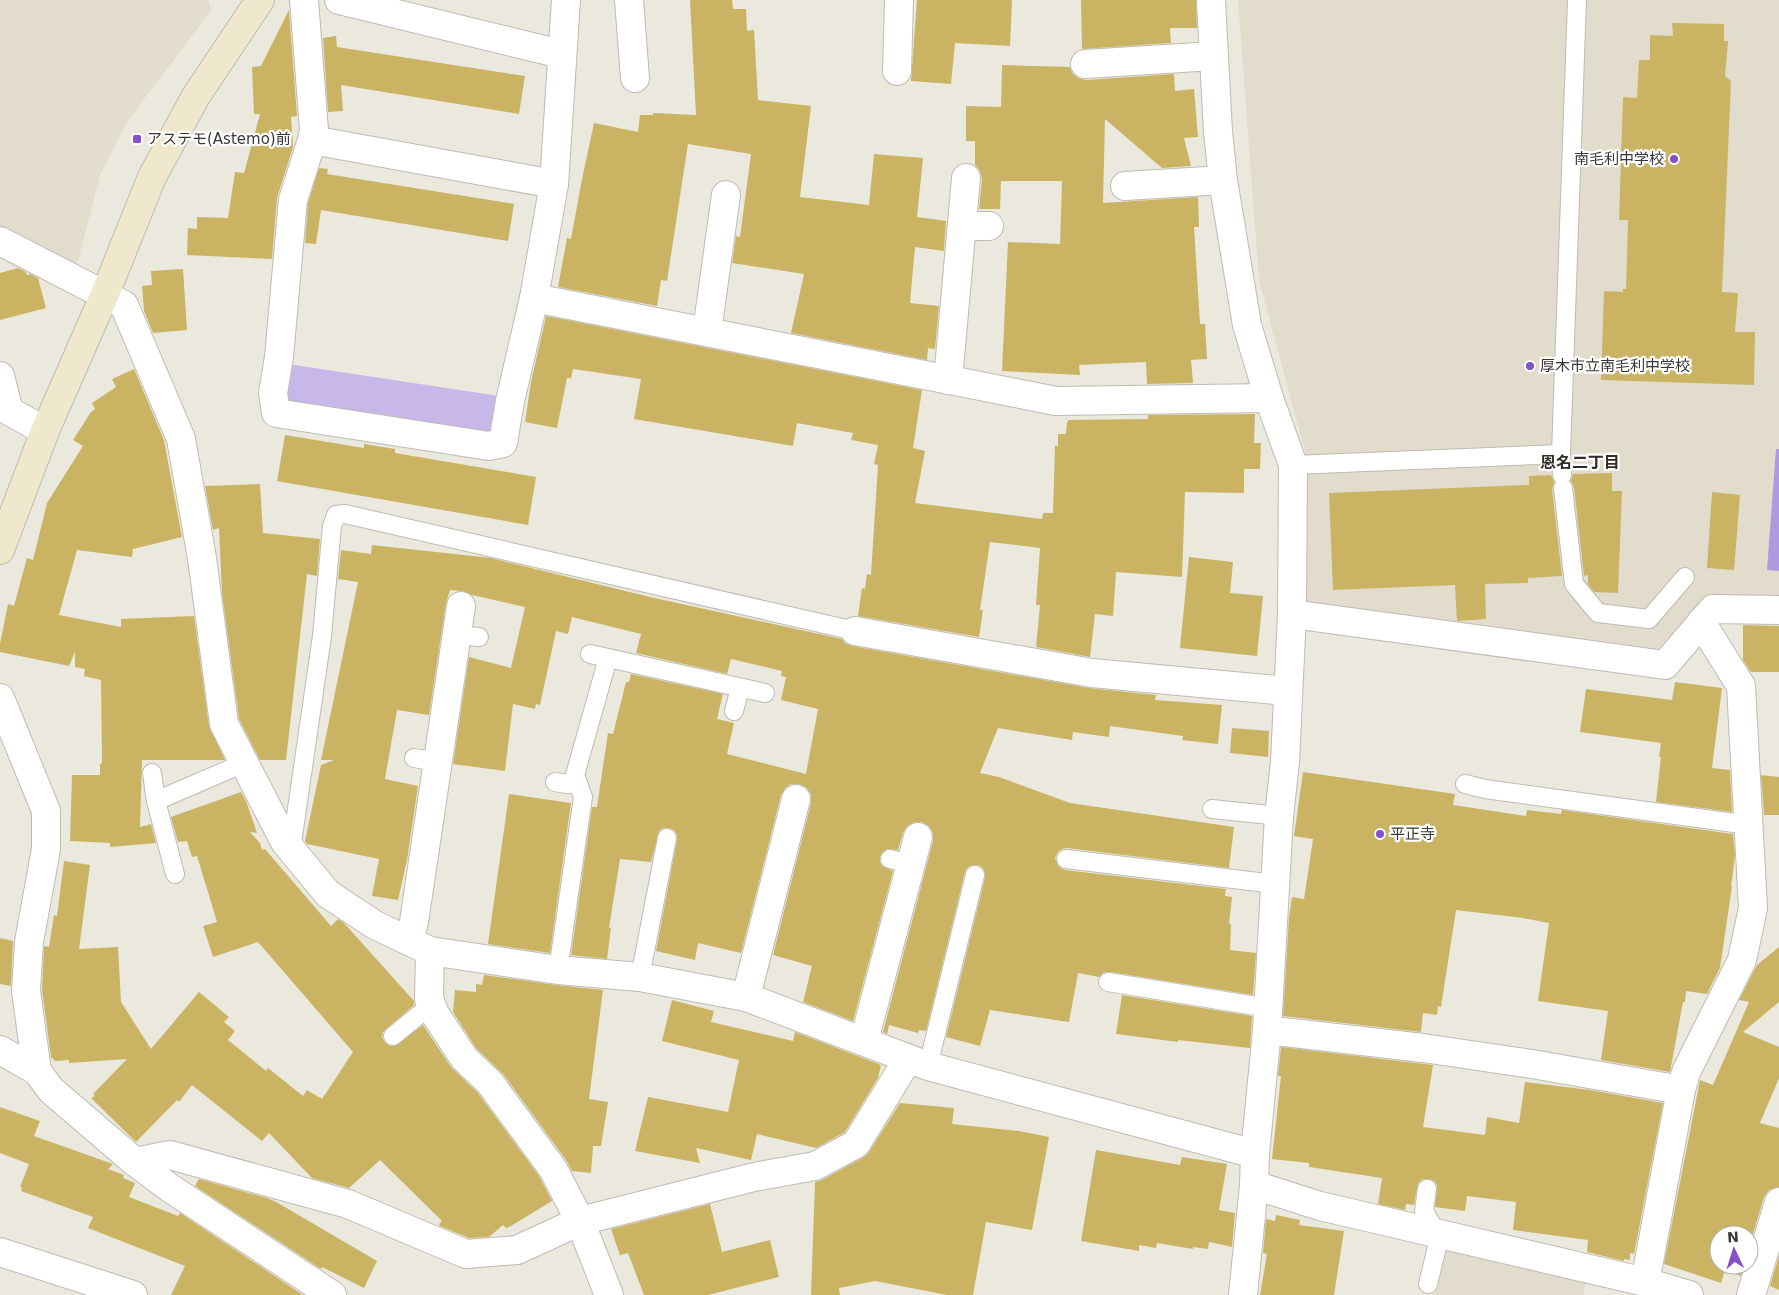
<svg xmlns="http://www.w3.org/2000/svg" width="1779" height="1295" font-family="'DejaVu Sans','Noto Sans JP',sans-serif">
<rect width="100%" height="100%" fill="#ebe8de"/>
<g fill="#e1dccb">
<polygon points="0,0 208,0 211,10 126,123 100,175 77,265 0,227"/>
<polygon points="1238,0 1779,0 1779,599 1711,600 1662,655 1304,607 1305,452 1259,280"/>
<polygon points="1447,1248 1587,1279 1583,1295 1434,1295"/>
</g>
<polygon fill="#c7b8e9" points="288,364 499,396 493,439 284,409"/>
<polygon fill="#b099df" points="1776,449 1779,449 1779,571 1767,570"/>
<g fill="#cab464">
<polygon points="690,0 732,0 733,9 746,9 747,31 754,30 758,100 811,106 800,197 869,205 874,154 923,158 917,217 946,221 944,251 915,247 910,303 939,306 935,349 928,348 927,360 791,333 804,274 732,263 736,236 740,237 751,154 688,144 667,281 661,280 657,306 558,287 567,238 571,239 581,184 594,123 638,132 640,115 653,115 653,113 696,115"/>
<polygon points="917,0 1012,0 1010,46 955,43 951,84 911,81"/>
<polygon points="1081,0 1196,0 1197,28 1170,28 1171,43 1082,49"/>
<polygon points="289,10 297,116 291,117 293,147 277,198 272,259 187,255 188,228 197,229 197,217 228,218 235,172 244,173 260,114 254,114 252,67 261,66"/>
<polygon points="1672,23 1724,24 1724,41 1728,41 1725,76 1731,81 1722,292 1738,293 1735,332 1755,332 1754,385 1601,380 1604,291 1623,292 1623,289 1626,289 1628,220 1619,220 1623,97 1637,98 1639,60 1650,60 1650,35 1673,36"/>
<polygon points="336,36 337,47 525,76 519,114 341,85 343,111 328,112 323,38"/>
<polygon points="1002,65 1070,67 1072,73 1078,78 1086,80 1174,74 1175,91 1194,89 1198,137 1184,138 1191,166 1162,168 1105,119 1103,203 1198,197 1199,227 1194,227 1200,324 1205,324 1207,359 1191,360 1193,383 1147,384 1146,362 1079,365 1080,375 1002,371 1008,242 1060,244 1062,181 1001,181 1000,209 979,209 982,179 980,171 975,165 975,141 966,141 966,106 1001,107"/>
<polygon points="319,168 328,169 327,174 514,204 508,241 321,210 316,244 305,243 308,203"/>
<polygon points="18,268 26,272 27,275 30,274 38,278 46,308 0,320 0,273"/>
<polygon points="183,269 187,330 153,333 144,311 142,286 152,285 151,271"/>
<polygon points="546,316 922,390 913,448 925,451 915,503 1042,519 1043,513 1053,513 1055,446 1058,446 1058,434 1066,434 1067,422 1068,422 1068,420 1148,419 1148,415 1255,414 1254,443 1261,443 1260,469 1244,469 1244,493 1185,492 1182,577 1116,572 1113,616 1095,614 1090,657 1036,647 1040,605 1036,605 1040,548 990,542 980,610 983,610 979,637 858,616 862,588 865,589 867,574 871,575 878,465 874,464 878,445 851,440 853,433 797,423 793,446 634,419 641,379 573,369 571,378 567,378 557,428 525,422 531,382"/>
<polygon points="134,369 164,440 182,537 133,549 132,557 77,550 59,615 121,627 121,619 194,616 209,726 225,760 142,760 140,827 151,824 156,843 110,847 110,843 70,841 72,775 100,775 100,764 102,763 101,680 84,676 85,669 75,667 75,652 69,666 0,652 0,644 8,604 14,606 27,558 33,560 47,503 83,446 73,440 91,412 95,409 92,403 116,387 112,379"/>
<polygon points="285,435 364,448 364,444 395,449 395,453 536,477 528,525 277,481"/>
<polygon points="1612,473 1612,491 1622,491 1618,593 1594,592 1588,584 1588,575 1584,576 1574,487 1571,481 1573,474"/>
<polygon points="1551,475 1554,482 1552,489 1562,576 1528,578 1528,583 1485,584 1486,619 1457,621 1455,585 1333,590 1329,493 1529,485 1529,476"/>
<polygon points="260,484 263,533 320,539 317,576 307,574 286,760 260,760 239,719 222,593 219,528 213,530 205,486"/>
<polygon points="1712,492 1740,495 1734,570 1707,568"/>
<polygon points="372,545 491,558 650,597 842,639 845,643 852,646 1089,688 1156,695 1155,700 1222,705 1218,744 1182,740 1183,736 1110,726 1109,737 1073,732 1072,740 998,728 980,773 999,777 1070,803 1234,827 1229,868 1067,848 1062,849 1058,852 1055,858 1059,867 1065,870 1226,889 1225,896 1232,897 1229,924 1231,924 1230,950 1256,953 1253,995 1110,972 1104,972 1099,977 1078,973 1069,1022 990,1010 980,1046 946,1037 985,878 985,873 983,868 978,865 973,865 968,867 965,872 926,1031 919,1030 918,1033 889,1025 887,1034 883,1032 933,841 933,833 929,826 922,822 914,822 907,826 903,833 898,850 887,849 880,856 880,862 882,866 893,871 853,1021 803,1002 812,966 773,955 811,803 811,795 807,788 799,784 791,784 785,788 781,795 741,953 698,943 695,960 656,951 677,840 677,835 674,830 669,828 663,828 659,831 651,862 620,859 609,928 611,928 607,959 571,955 592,807 597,807 608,733 613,734 626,682 629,682 631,674 723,694 717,719 734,723 727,754 806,774 818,709 781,700 786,677 781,676 782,671 731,659 727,674 636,653 641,634 572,617 568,634 556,631 540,705 536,704 535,709 513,704 505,771 453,764 469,657 511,668 525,607 472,595 463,591 450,590 446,603 429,715 397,710 385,779 418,786 407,860 398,900 372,896 379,859 307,844 305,841 321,765 334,760 321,760 358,582 338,579 341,550 371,554"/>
<polygon points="1189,557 1233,562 1230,593 1263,596 1257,656 1180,648"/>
<polygon points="1743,625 1779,626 1779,672 1751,672 1743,660"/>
<polygon points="1675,682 1722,688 1712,768 1730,770 1732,812 1656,802 1661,757 1659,757 1661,743 1580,732 1586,689 1672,700"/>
<polygon points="1232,728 1269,731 1268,757 1230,753"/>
<polygon points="1303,772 1455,794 1453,805 1526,816 1527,810 1561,814 1562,810 1733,834 1735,856 1731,887 1732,886 1720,968 1707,994 1686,991 1685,1002 1683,1002 1670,1072 1601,1060 1608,1011 1538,1001 1549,923 1523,918 1456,910 1441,1007 1438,1006 1437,1015 1423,1013 1421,1032 1283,1016 1289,917 1292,897 1304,899 1313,839 1294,836"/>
<polygon points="1761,775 1779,777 1779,815 1764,815"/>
<polygon points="241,792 246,801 257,833 250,832 260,843 262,850 265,849 331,926 338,919 344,923 414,1001 414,1005 383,1032 382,1037 385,1042 390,1046 395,1046 423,1025 451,1067 478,1093 539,1176 552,1201 511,1226 506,1228 503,1225 489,1237 469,1238 440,1226 439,1224 442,1221 380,1160 349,1188 312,1178 269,1133 262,1141 192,1085 179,1102 177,1100 136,1142 91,1098 95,1096 93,1094 127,1059 69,1063 69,1060 55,1061 51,1057 42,990 44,946 49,947 54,915 57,916 64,861 90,865 79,949 118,947 121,1002 151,1049 199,992 229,1017 224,1022 235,1031 228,1040 266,1071 268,1068 303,1096 307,1090 322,1099 353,1052 258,942 213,957 203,926 217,922 197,856 192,857 187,841 178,842 171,817"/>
<polygon points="509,794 571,803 550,953 488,944"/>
<polygon points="0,938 13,941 11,986 0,984"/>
<polygon points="1779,947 1779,1002 1743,1032 1779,1047 1779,1078 1760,1123 1779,1128 1779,1187 1769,1190 1764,1197 1749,1247 1749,1235 1719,1235 1719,1265 1744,1265 1741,1276 1725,1270 1721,1283 1664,1264 1700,1080 1713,1085 1749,1002 1739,1000 1757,965"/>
<polygon points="484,975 556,985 603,990 589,1099 608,1102 601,1146 593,1146 591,1173 572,1171 566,1160 503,1074 476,1048 453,1012 455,990 476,992 476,984 482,985"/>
<polygon points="1122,995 1252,1016 1250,1048 1178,1040 1178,1042 1116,1034"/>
<polygon points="672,1000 714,1011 711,1022 793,1041 795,1032 881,1065 878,1078 845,1132 816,1148 757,1134 751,1160 696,1148 700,1163 635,1151 648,1097 728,1112 739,1060 662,1041"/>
<polygon points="1281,1047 1433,1065 1423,1127 1485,1135 1487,1117 1519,1123 1525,1082 1590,1090 1663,1103 1634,1254 1630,1253 1630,1260 1624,1259 1624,1261 1587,1252 1588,1240 1513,1230 1516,1202 1467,1196 1465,1211 1435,1207 1437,1185 1434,1181 1429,1179 1423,1179 1418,1183 1414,1205 1406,1204 1405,1210 1378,1204 1382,1178 1309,1167 1309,1163 1272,1159 1281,1076 1278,1076"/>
<polygon points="900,1103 954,1108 952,1124 1019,1131 1049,1137 1032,1230 986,1222 973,1295 947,1295 875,1281 839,1288 840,1295 811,1295 815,1182 822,1180 864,1157 869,1152"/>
<polygon points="0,1107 40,1121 34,1136 113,1164 108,1169 124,1175 123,1178 135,1183 129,1197 178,1216 180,1213 303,1295 171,1295 185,1266 88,1228 93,1217 21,1191 22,1187 20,1187 29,1164 0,1153"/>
<polygon points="1096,1150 1180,1165 1182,1157 1227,1164 1219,1210 1235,1213 1232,1247 1209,1242 1208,1249 1193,1247 1193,1249 1157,1243 1156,1248 1139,1245 1139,1251 1081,1241"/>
<polygon points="199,1179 267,1198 278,1203 377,1261 364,1288 322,1267 321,1269 195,1186"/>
<polygon points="710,1204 722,1252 770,1240 779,1277 708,1295 644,1295 628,1253 620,1255 611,1229"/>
<polygon points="1276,1215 1300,1220 1299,1225 1344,1231 1334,1295 1260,1295 1267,1254 1263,1253 1266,1219 1275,1221"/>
<polygon points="1779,1256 1779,1290 1770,1286"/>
</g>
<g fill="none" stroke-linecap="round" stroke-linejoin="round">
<defs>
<g id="lane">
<polyline points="1293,465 1561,454"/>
<polyline points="1562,475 1561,454 1577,0"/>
<polyline points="1563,488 1574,584 1598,613 1649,619 1685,577"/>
<polyline points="457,635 479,637"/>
<polyline points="590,654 608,658"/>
<polyline points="734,711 740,688"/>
<polyline points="414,758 438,762"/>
<polyline points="152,773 156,801"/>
<polyline points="555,782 567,784 578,783"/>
<polyline points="1465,784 1485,789 1749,825"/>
<polyline points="1212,809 1279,816"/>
<polyline points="291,850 322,636 332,526 336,515 345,514 855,631"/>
<polyline points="890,859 911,864"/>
<polyline points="1066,859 1275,884"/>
<polyline points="175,874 156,801 244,763"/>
<polyline points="558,970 583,797 575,775 608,658 765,693"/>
<polyline points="640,977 667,838"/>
<polyline points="1108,982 1268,1008"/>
<polyline points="393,1036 431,1005"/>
<polyline points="928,1066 975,875"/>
<polyline points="1427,1189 1424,1211 1437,1234 1438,1243 1428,1284"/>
</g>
<g id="street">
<polyline points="304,0 314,130 312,140 293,200 279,357 273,393 276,413 489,446 503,443 510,401 534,298 554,184 566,0"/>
<polyline points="339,0 561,54"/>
<polyline points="629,0 635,78"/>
<polyline points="1211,0 1218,132 1223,180 1247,325 1269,398 1293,465 1292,614 1285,762 1279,816 1267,1030 1255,1154 1254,1185 1243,1295"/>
<polyline points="1085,64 1214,56"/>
<polyline points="897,71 899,0"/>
<polyline points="312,140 554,184"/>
<polyline points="1125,186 1223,180"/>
<polyline points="962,226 989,226"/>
<polyline points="0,241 124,305 181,439 202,558 224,724 285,842 328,894 375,925 430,951 558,970 640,977 746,997 928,1066 1255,1154"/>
<polyline points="534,298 1056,401 1269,398"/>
<polyline points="707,331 726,195"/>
<polyline points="0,376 9,411 45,431"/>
<polyline points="948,380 966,178"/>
<polyline points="1292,614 1665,665 1713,609 1779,610"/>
<polyline points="855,631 1092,673 1287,691"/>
<polyline points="0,698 46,811 46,849 29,942 26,991 37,1071"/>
<polyline points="409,941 414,922 461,606"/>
<polyline points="430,951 429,999 435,1014 464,1058 490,1083 553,1169 580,1221 609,1295"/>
<polyline points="746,997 796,799"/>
<polyline points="1267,1030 1423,1048 1532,1064 1681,1090"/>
<polyline points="864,1041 918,837"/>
<polyline points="0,1050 37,1071 51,1090 135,1162 170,1188 332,1295"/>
<polyline points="135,1162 170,1155 348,1204 466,1254 517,1250 580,1221 754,1177 815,1166 856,1144 908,1059"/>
<polyline points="1254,1185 1320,1206 1645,1282 1689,1295"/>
<polyline points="0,1252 133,1295"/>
<polyline points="1645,1282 1681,1090 1686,1072 1742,960 1753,908 1741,686 1701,622"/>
<polyline points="1751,1295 1779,1202"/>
</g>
<polyline id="secondary" points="0,550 45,431 105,294 152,177 196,96 260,0"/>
</defs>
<use href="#lane" stroke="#bebbb2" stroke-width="20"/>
<use href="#street" stroke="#bebbb2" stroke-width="30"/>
<use href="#secondary" stroke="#bebbb2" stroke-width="30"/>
<use href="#lane" stroke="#fff" stroke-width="18"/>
<use href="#street" stroke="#fff" stroke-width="28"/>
<use href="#secondary" stroke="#efe8cd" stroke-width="28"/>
</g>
<g fill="#8352ca" stroke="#fff" stroke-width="2">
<rect x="132" y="134" width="10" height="10" rx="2.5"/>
<circle cx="1674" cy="159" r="5"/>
<circle cx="1530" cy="366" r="5"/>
<circle cx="1380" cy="834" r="5"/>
</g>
<g text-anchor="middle" stroke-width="4.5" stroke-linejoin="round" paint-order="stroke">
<g font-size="15" fill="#383733" stroke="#fff" text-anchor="start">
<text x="147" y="144">アステモ(Astemo)前</text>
<text x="1664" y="164" text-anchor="end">南毛利中学校</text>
<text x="1540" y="371">厚木市立南毛利中学校</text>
<text x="1390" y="839">平正寺</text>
</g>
<g font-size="16" font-weight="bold" fill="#302d26" stroke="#fff">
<text x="1580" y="468">恩名二丁目</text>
</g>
</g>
<g transform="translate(1734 1250) rotate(356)"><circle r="24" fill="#ffffff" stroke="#afafad"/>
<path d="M0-4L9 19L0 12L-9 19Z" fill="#8352ca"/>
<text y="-8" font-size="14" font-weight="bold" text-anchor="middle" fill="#383733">N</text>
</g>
</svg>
